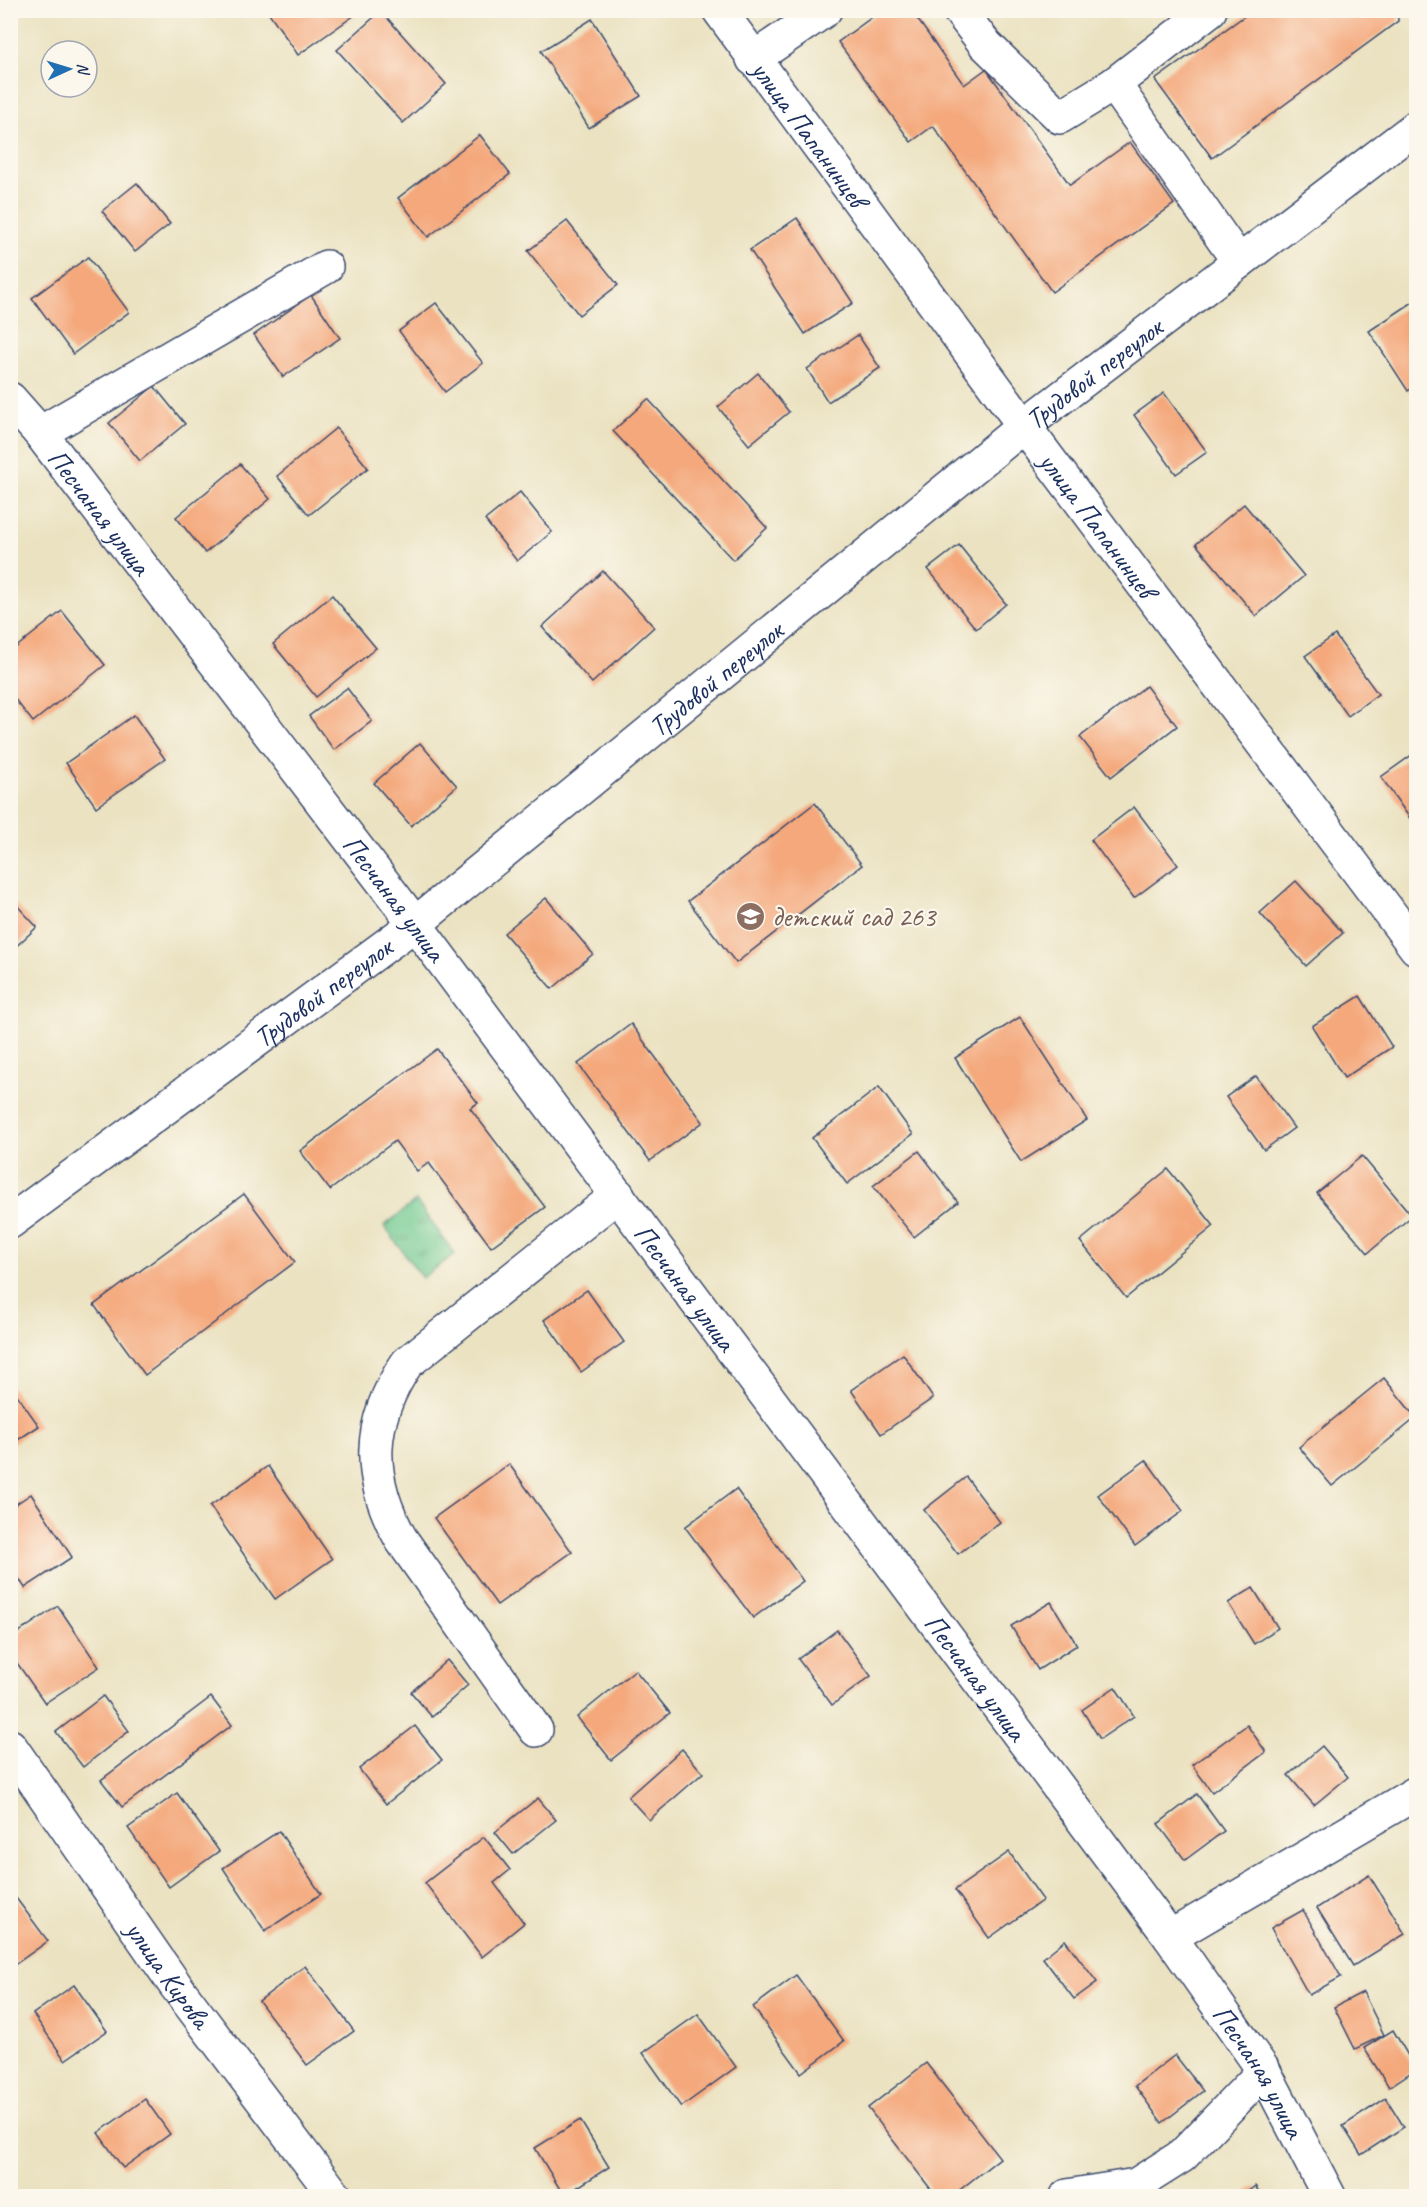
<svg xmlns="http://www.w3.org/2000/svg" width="1427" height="2207" font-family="Caveat,sans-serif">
<defs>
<pattern id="park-tufts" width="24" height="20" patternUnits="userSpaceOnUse" patternTransform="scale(1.5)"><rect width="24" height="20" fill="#72ca90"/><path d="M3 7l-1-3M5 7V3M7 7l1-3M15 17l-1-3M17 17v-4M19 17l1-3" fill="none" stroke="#5da479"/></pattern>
</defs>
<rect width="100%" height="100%" fill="#fbf7ec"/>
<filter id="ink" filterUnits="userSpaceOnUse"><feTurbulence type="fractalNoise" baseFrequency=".0167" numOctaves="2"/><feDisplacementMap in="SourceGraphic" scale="12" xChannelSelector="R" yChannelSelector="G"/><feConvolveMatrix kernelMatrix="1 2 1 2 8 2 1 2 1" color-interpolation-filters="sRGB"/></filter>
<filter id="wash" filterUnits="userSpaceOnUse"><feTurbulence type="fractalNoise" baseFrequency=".008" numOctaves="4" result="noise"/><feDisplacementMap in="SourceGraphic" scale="24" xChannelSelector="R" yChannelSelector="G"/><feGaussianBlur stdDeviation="1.35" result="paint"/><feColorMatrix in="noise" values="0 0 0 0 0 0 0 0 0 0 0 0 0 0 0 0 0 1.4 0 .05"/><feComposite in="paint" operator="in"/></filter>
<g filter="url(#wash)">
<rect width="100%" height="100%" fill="#ebe2c1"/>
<polygon fill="url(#park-tufts)" stroke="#467c77" stroke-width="1.5" points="416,1201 455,1254 422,1278 384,1226"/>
<g id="blocks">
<g fill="#f4a87c">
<polygon points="267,10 362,10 298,55"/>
<polygon points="882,10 911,10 964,85 986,69 1070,185 1130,142 1174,204 1052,292 933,126 911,142 838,42"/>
<polygon points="1253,10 1398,10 1398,21 1212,158 1155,80"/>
<polygon points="381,11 446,84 403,123 337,50"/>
<polygon points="592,19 641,96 589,128 541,51"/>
<polygon points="480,135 510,174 428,237 398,198"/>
<polygon points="137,183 170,224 135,252 102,211"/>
<polygon points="797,218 853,303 805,334 750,250"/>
<polygon points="567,221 618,285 579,315 528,251"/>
<polygon points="88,257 129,312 73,354 32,298"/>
<polygon points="311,295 340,338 283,377 254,335"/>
<polygon points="1416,300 1416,385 1408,391 1369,331"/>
<polygon points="436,303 483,363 445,392 399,331"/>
<polygon points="858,335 880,368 828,402 807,369"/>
<polygon points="758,373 789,412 749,445 718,407"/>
<polygon points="154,386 185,424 140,461 109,423"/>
<polygon points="1164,393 1207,452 1176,474 1134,415"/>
<polygon points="648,399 767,528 733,560 613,431"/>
<polygon points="336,428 368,468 309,515 277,476"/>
<polygon points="240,464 270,499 205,553 176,517"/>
<polygon points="520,492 552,532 517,561 485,520"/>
<polygon points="1244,504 1304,576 1256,616 1196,544"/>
<polygon points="959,545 1006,604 976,629 928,569"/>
<polygon points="603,571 654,627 592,683 542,627"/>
<polygon points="332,595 376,648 316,697 273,644"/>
<polygon points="62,611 105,665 33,722 10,693 10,652"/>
<polygon points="1335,635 1378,694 1348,716 1305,656"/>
<polygon points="1146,686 1177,726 1111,777 1080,737"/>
<polygon points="347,688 372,721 334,750 309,716"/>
<polygon points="134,715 165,759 96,807 66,763"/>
<polygon points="420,743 457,786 411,826 374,783"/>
<polygon points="1416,752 1416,827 1381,777"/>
<polygon points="815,803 862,865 736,963 688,901"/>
<polygon points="1134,807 1178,865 1134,898 1091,840"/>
<polygon points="1296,881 1343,933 1306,966 1260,913"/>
<polygon points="10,898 37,927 10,952"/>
<polygon points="546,898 593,954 552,989 504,933"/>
<polygon points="1360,996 1392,1047 1344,1078 1312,1026"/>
<polygon points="1020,1017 1087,1120 1021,1162 955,1058"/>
<polygon points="631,1024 703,1122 650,1161 578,1064"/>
<polygon points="437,1049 478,1103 470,1108 545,1207 491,1247 429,1163 417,1171 395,1141 330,1190 300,1151"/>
<polygon points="1256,1076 1294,1128 1264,1150 1226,1097"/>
<polygon points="879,1087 913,1134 847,1184 812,1138"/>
<polygon points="919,1151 958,1202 914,1237 873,1186"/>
<polygon points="1362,1156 1412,1216 1368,1253 1317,1193"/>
<polygon points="1168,1169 1214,1226 1126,1298 1080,1241"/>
<polygon points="244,1194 295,1262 145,1375 94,1305"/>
<polygon points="587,1290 624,1342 581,1372 544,1320"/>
<polygon points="903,1354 933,1398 881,1434 851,1390"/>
<polygon points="1384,1378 1416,1418 1332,1486 1299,1447"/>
<polygon points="10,1385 39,1426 10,1445"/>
<polygon points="1146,1460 1183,1511 1135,1546 1098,1495"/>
<polygon points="509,1464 572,1552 497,1605 434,1518"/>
<polygon points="268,1466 332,1559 275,1599 210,1506"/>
<polygon points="966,1477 1000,1522 958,1554 924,1510"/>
<polygon points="736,1489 803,1581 753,1618 685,1527"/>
<polygon points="31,1494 72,1557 25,1588 10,1565 10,1508"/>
<polygon points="1253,1588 1278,1628 1254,1644 1228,1603"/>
<polygon points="1051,1602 1077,1645 1038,1670 1011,1626"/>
<polygon points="58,1606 99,1667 45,1703 10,1653 10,1638"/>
<polygon points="837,1630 871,1676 832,1705 798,1659"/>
<polygon points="447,1660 468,1685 432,1717 411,1692"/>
<polygon points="635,1670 670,1713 611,1760 577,1717"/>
<polygon points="1115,1687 1134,1716 1100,1739 1082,1710"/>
<polygon points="103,1696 129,1731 83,1767 56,1732"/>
<polygon points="211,1697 232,1725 122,1807 101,1780"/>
<polygon points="1247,1725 1266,1752 1212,1792 1192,1765"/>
<polygon points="415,1726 442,1760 386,1804 359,1769"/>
<polygon points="1322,1746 1348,1777 1314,1805 1288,1775"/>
<polygon points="682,1749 703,1773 649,1820 628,1797"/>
<polygon points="177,1793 219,1851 169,1887 128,1828"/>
<polygon points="1197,1794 1224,1831 1185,1860 1158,1824"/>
<polygon points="538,1798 556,1820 513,1854 495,1832"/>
<polygon points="279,1831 321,1894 265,1931 223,1868"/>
<polygon points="484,1837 510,1870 494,1883 524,1923 482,1957 425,1883"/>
<polygon points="1009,1852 1043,1900 989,1938 955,1890"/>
<polygon points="1369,1875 1405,1934 1353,1966 1317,1908"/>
<polygon points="10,1890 48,1941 10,1968"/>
<polygon points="1303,1910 1341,1977 1309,1995 1271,1928"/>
<polygon points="1065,1940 1097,1982 1074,1999 1043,1958"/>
<polygon points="305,1966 354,2031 307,2065 259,2001"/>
<polygon points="796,1975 844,2041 801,2073 753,2007"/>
<polygon points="74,1985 107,2031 65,2060 33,2014"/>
<polygon points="1363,1992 1384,2035 1355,2049 1334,2007"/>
<polygon points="698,2014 736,2067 681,2107 643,2053"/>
<polygon points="1393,2030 1416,2069 1389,2087 1364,2048"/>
<polygon points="1175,2055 1203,2091 1162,2123 1135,2086"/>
<polygon points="926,2063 1000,2158 952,2196 936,2196 868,2108"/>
<polygon points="1386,2098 1404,2127 1361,2155 1343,2126"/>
<polygon points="145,2099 170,2134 123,2168 98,2133"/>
<polygon points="580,2120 609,2167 564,2196 535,2148"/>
<polygon points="1255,2186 1262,2196 1242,2196"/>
</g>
</g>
</g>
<g filter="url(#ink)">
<use href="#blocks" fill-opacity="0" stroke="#3a4a6d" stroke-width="1.5"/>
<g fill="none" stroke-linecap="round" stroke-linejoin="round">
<defs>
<g id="minor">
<path id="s1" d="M719,10L1024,426L1416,948"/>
<polyline points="959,10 985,44 1060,117 1114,84 1239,262"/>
<polyline points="753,59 825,10"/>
<polyline points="1114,84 1210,10"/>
<path id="s2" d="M10,399L40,433L415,924L1170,1937L1264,2071L1329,2196"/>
<polyline points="40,433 326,267"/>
<path id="s3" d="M10,1222L415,924L1024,426L1416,127"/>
<path d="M536,1730L401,1539C366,1477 367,1422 407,1363L618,1195"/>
<path id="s4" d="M10,1746L176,1986L335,2196"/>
<polyline points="1170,1937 1416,1793"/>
<polyline points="1067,2196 1136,2185 1182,2156 1264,2071"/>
</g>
</defs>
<use href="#minor" stroke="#3a4a6d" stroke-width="36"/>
<use href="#minor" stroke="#fff" stroke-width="33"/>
</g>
</g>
<defs>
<symbol id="school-disc" viewBox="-11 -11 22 22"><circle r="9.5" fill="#8d6e63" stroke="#fbf7ec"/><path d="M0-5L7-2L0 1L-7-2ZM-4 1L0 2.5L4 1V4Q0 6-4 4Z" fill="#fff"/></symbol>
</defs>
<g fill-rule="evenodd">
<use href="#school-disc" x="734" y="900" width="33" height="33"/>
</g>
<g text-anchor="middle" stroke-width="4.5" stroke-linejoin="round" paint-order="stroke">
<g font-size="28" fill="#1b2f5e" stroke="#fbf7ec">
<text dy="10" stroke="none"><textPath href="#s1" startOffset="153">улица Папанинцев</textPath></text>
<text dy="10" stroke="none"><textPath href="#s3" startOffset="1377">Трудовой переулок</textPath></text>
<text dy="10" stroke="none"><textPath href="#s2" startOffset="144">Песчаная улица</textPath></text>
<text dy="10" stroke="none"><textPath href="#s1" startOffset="639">улица Папанинцев</textPath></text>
<text dy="10" stroke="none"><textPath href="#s3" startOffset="891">Трудовой переулок</textPath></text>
<text dy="10" stroke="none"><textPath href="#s2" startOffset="630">Песчаная улица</textPath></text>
<text dy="10" stroke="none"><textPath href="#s3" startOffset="388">Трудовой переулок</textPath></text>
<text dy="10" stroke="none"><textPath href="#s2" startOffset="1116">Песчаная улица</textPath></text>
<text dy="10" stroke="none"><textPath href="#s2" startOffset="1602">Песчаная улица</textPath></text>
<text dy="10" stroke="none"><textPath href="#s4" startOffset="278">улица Кирова</textPath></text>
<text dy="10" stroke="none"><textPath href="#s2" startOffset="2088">Песчаная улица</textPath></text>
</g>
<g font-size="28" fill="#785e54" stroke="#fbf7ec" text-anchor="start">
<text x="772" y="926">детский сад 263</text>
</g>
</g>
<rect width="1427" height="2207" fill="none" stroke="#fbf7ec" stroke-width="36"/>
<g transform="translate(69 69) rotate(86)"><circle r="28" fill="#fbf7ec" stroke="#a1a7b3" stroke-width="1.5"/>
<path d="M0-4.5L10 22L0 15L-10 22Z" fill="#1f6fb2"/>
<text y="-9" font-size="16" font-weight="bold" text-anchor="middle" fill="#1b2f5e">N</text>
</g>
</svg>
